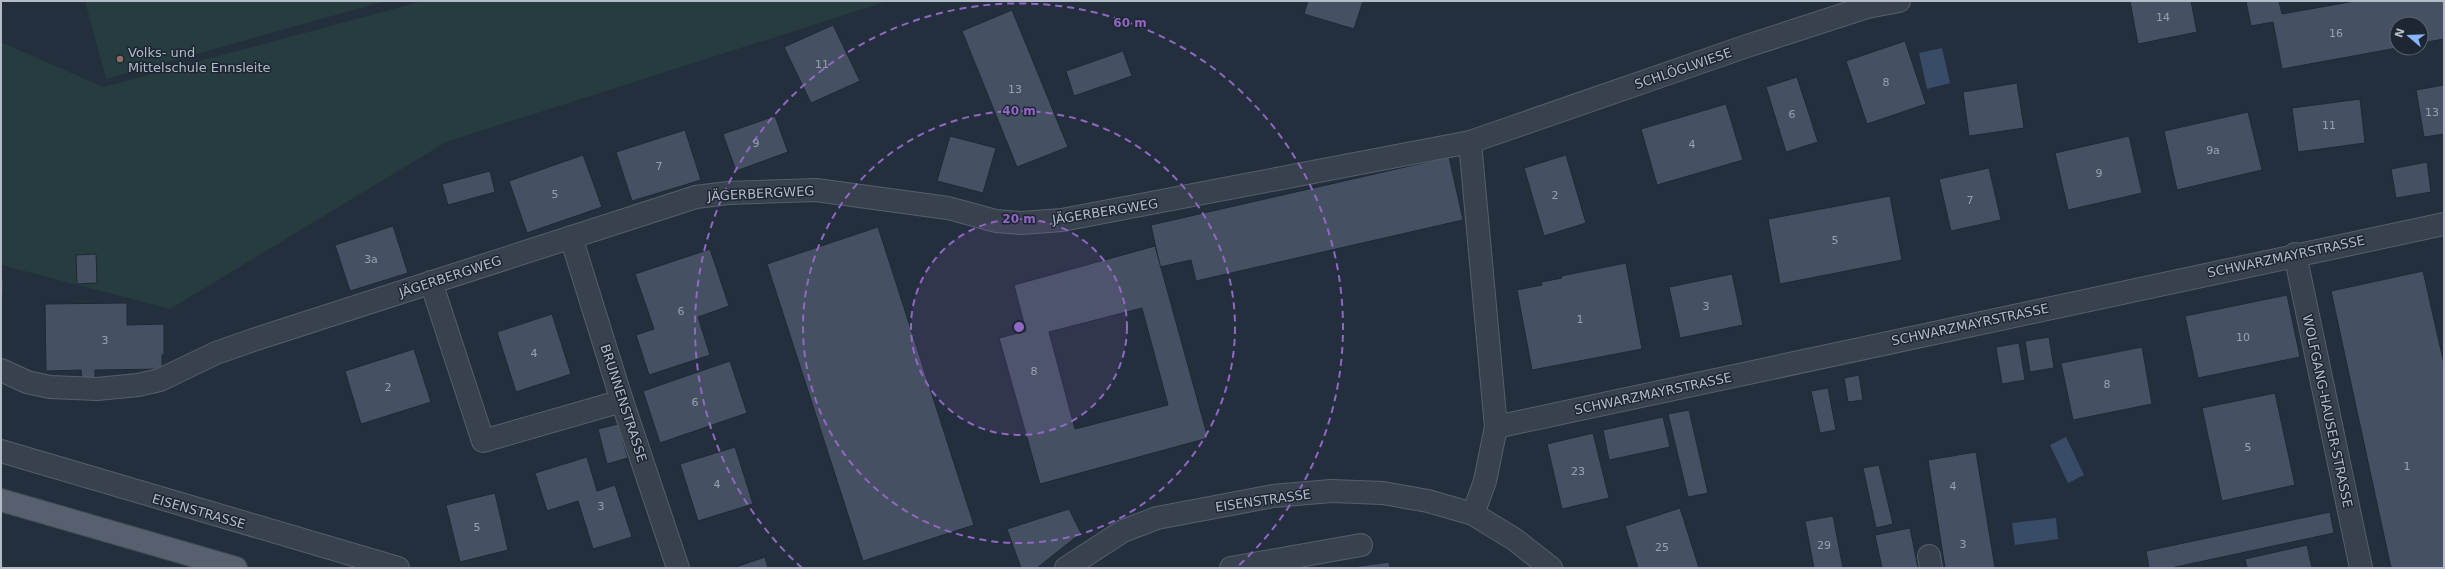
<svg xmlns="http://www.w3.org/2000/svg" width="2445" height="569" font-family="'DejaVu Sans',sans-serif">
<rect width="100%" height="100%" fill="#242f3e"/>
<g fill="#263c3f">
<polygon points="85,1 386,1 106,79"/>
<polygon points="423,1 888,1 446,142 170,309 1,265 1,42 103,87"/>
</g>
<g fill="#394c67">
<polygon points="1942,48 1950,83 1927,89 1919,53"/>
<polygon points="2066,437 2084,475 2068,483 2050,445"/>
<polygon points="2056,518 2058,539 2015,545 2012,523"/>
</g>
<g fill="#455162" stroke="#1f2835" fill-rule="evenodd">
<polygon points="1308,1 1363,1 1354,29 1304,14"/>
<polygon points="2130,1 2191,1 2197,32 2138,44"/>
<polygon points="2246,1 2279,1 2282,14 2355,1 2444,1 2444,39 2421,43 2421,24 2397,24 2397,48 2282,69 2273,22 2251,26"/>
<polygon points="1012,10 1068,147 1017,167 962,31"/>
<polygon points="833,25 860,81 811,103 784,47"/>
<polygon points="1905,41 1926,104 1867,124 1846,61"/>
<polygon points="1123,51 1132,76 1074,96 1066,71"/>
<polygon points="1797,77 1818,142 1786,152 1766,87"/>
<polygon points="2017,83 2024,128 1969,136 1963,92"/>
<polygon points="2444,85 2444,134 2424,137 2416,90"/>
<polygon points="2360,99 2365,143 2298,152 2292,108"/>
<polygon points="1726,104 1743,160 1657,185 1641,129"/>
<polygon points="2248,112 2262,170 2177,190 2164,131"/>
<polygon points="775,116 788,152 736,171 723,134"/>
<polygon points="685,130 701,180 632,201 616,152"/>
<polygon points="950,136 996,148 983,193 937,181"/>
<polygon points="2129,136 2142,193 2068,210 2055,153"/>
<polygon points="583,155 602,207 527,233 509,181"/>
<polygon points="1566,155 1586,223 1544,236 1524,168"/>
<polygon points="1449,157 1463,220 1196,281 1191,260 1160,267 1151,225"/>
<polygon points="2427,162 2431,192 2396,198 2391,169"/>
<polygon points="1989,168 2001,220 1951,231 1939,179"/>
<polygon points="490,171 495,192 448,205 442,184"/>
<polygon points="1890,196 1902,260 1780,284 1768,219"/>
<polygon points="393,226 408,273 350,291 335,245"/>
<polygon points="878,227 974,525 863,561 767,264"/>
<path d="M1155,246L1208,438L1040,484L999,338L1026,331L1014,285ZM1142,308L1168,405L1075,429L1049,332Z"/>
<polygon points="710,249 729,306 698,317 710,355 649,375 636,335 654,329 635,274"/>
<polygon points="96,254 97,283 77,284 76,255"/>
<polygon points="1626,263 1642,349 1532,370 1517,290 1542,285 1541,282 1562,278 1561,276"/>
<polygon points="2423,271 2444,364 2444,568 2391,568 2331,291"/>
<polygon points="1732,274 1743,325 1680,338 1669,287"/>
<rect x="1" y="279" width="2" height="16"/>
<polygon points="2287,295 2300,357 2198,378 2185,316"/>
<polygon points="127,303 127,325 164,324 164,354 162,355 162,369 95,370 95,379 82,379 81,370 46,371 45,304"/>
<polygon points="552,314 571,374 516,392 497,332"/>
<polygon points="2049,337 2054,368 2030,372 2025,341"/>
<polygon points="2019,343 2025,380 2002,384 1996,347"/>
<polygon points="2142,347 2152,404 2073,420 2061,363"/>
<polygon points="414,349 431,402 361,424 345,371"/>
<polygon points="730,361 747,413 660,443 643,391"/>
<polygon points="1859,375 1863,400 1848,402 1844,378"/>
<polygon points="1828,388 1836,430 1820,433 1811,391"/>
<polygon points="2275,393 2295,485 2222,501 2202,408"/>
<polygon points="1689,410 1708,493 1688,497 1668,414"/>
<polygon points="1663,417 1670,447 1609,460 1603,430"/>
<polygon points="618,424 628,458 607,464 598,429"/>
<polygon points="1593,433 1609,498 1562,509 1547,444"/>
<polygon points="735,447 753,504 698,521 680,464"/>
<polygon points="1976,452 1995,568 1945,568 1928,460"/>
<polygon points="587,457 597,491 615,485 632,537 593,549 578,501 547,511 535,473"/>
<polygon points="1879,465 1893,524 1876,528 1863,468"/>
<polygon points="495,493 508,550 460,562 446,505"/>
<polygon points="1680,508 1699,568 1638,568 1625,526"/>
<polygon points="1069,509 1081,533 1037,568 1021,568 1007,529"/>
<polygon points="2330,512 2334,533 2171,568 2149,568 2146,551"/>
<polygon points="1833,516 1843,568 1814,568 1805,521"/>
<polygon points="1910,528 1918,568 1882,568 1875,535"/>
<polygon points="2307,545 2312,568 2247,568 2245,559"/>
<polygon points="765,557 768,568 733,568"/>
<polygon points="1389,562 1390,568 1345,568"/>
</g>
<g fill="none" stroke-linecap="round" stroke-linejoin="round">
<defs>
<g id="minor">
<polyline points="1470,142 1496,427 1485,481 1473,514"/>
<polyline points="571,237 622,401 678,568"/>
<polyline points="2295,254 2361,568"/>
<polyline points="431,282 483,441 622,401"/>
<polyline points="1,370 27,382 50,387 97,389 138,385 160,380 216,353 256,339 696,197 728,193 816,190 948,208 996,221 1021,223 1062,220 1470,142 1747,46 1867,7 1899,1"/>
<polyline points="1496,427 2444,224"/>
<polyline points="1,451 398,568"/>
<polyline points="1929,556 1931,568"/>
<polyline points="1066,568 1123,531 1157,518 1273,496 1331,491 1383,493 1428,501 1473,514 1514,539 1551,568"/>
<polyline points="1231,568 1361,545"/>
</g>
<polyline id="major" points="1,500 236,568"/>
</defs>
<use href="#minor" stroke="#565f6c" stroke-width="24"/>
<use href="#major" stroke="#414a57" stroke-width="24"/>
<use href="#minor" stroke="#38414e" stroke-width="22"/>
<use href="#major" stroke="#56606e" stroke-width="22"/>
</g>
<circle cx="1019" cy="327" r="108" fill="#9266c3" fill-opacity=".12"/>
<g fill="none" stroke="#9266c3" stroke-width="2" stroke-dasharray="7 5">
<circle cx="1019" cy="327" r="108"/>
<circle cx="1019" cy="327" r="216"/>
<path d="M802 568A324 324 0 1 1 1236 568"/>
</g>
<circle fill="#8d6e63" stroke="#1d2633" stroke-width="1.5" cx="120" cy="59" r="4"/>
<g text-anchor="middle" stroke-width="3" stroke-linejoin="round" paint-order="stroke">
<g font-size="11" fill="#98a1af">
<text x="2163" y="21">14</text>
<text x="2336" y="37">16</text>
<text x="822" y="68">11</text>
<text x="1886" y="86">8</text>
<text x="1015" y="93">13</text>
<text x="2432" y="116">13</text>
<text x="1792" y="118">6</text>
<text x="2329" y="129">11</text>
<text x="756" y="147">9</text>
<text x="1692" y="148">4</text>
<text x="2213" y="154">9a</text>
<text x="659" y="170">7</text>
<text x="2099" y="177">9</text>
<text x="555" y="198">5</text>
<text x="1555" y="199">2</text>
<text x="1970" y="204">7</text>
<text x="1835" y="244">5</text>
<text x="371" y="263">3a</text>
<text x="1706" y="310">3</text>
<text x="681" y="315">6</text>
<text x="1580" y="323">1</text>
<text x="2243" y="341">10</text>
<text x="105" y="344">3</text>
<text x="534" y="357">4</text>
<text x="1034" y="375">8</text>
<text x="2107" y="388">8</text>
<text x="388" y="391">2</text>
<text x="695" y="406">6</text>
<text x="2248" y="451">5</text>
<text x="2407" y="470">1</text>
<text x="1578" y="475">23</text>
<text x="717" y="488">4</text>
<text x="1953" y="490">4</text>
<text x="601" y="510">3</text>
<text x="477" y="531">5</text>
<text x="1963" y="548">3</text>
<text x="1824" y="549">29</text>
<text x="1662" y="551">25</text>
</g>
<g font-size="13" fill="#b4bcc9" stroke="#1d2633" text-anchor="start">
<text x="128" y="57">Volks- und<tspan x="128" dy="15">Mittelschule Ennsleite</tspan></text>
</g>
<g font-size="13" fill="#b4bcc9" stroke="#1d2633">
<text transform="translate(1683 68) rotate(-19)" y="5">SCHLÖGLWIESE</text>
<text transform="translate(761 193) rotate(-3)" y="5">JÄGERBERGWEG</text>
<text transform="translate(1105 211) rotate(-9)" y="5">JÄGERBERGWEG</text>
<text transform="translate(2286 256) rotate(-12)" y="5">SCHWARZMAYRSTRASSE</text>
<text transform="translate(450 276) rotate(-18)" y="5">JÄGERBERGWEG</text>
<text transform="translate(1970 324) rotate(-12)" y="5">SCHWARZMAYRSTRASSE</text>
<text transform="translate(1653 393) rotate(-12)" y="5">SCHWARZMAYRSTRASSE</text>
<text transform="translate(624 403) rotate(72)" y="5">BRUNNENSTRASSE</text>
<text transform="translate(2328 411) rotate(78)" y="5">WOLFGANG-HAUSER-STRASSE</text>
<text transform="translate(1263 500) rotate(-8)" y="5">EISENSTRASSE</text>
<text transform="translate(199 511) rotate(16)" y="5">EISENSTRASSE</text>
</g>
</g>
<circle cx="1019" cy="327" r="6" fill="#9266c3" stroke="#1d2633" stroke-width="2"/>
<g font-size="12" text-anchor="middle" font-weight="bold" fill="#9266c3" stroke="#1d2633" stroke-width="3" stroke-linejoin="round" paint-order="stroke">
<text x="1130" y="27">60 m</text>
<text x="1019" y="115">40 m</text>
<text x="1019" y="223">20 m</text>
</g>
<rect width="2445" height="569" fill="none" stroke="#b4bcc9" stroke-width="4"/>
<g transform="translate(2409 36) rotate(289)"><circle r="19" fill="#1d2633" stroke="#59626f"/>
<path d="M0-3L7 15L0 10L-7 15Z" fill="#8ab4f8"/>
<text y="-6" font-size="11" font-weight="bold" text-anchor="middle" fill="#b4bcc9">N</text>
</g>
</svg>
